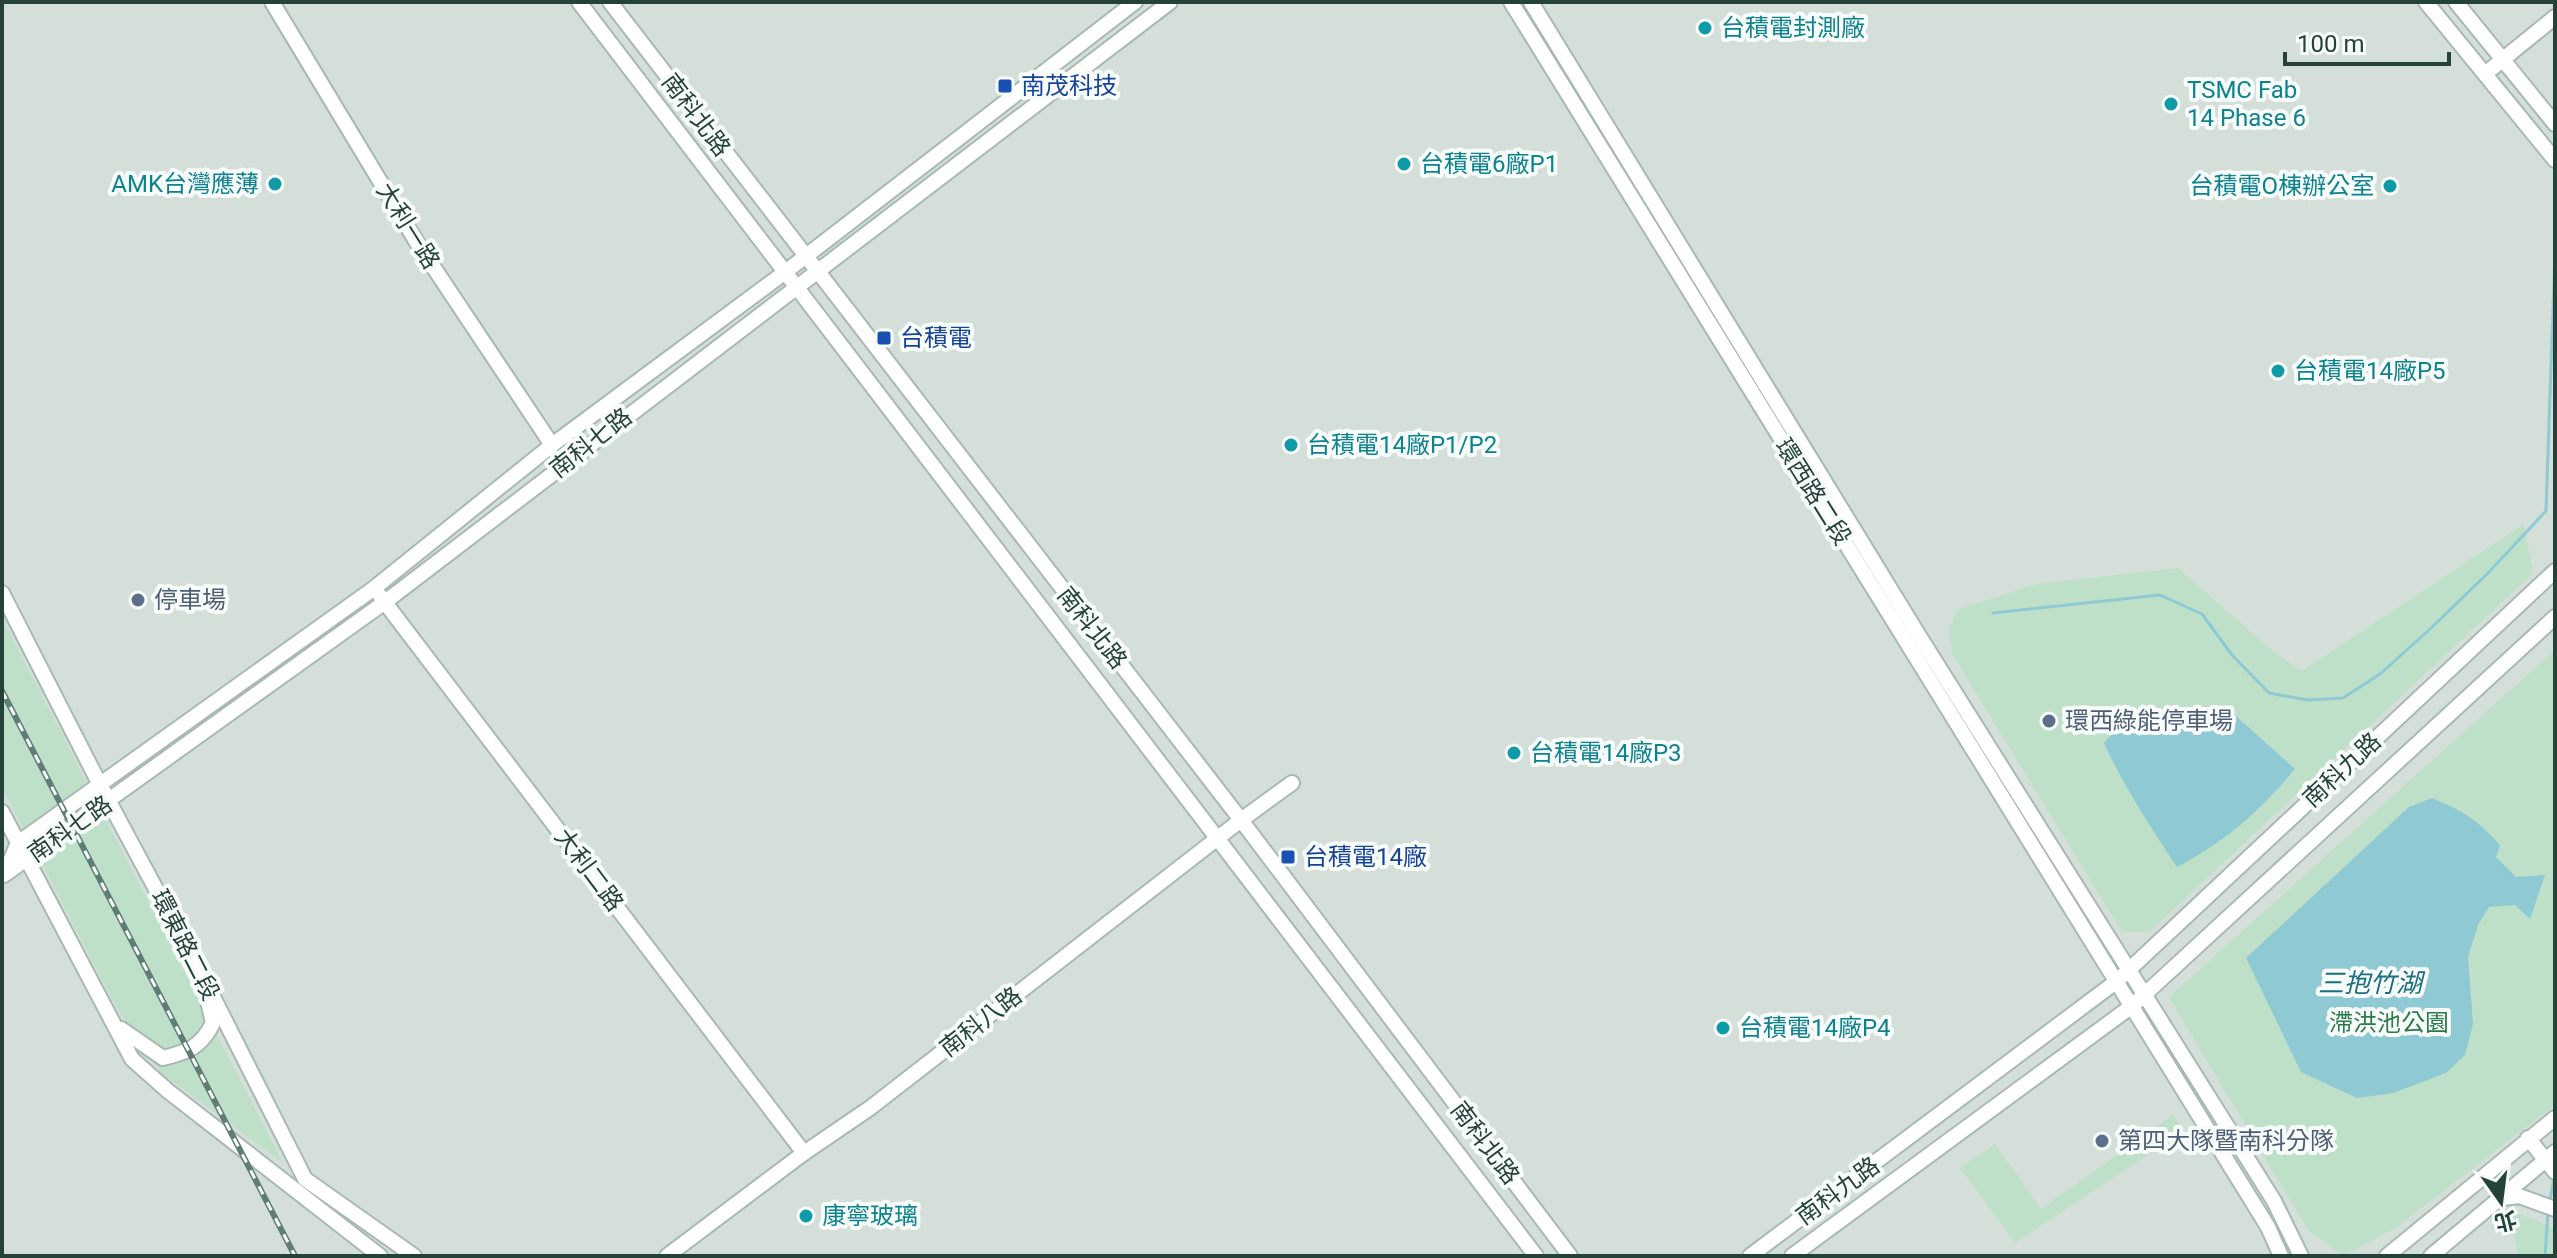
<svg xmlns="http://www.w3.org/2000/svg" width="2557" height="1258" font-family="Roboto,'Noto Sans TC',sans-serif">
<rect width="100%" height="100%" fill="#e6efeb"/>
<rect fill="#d4dfda" x="2" y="2" width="2553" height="1254"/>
<g fill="#bfe0c8">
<polygon points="2524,524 2533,573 2149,932 2122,932 1952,654 1949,631 1956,610 2036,584 2178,568 2275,653 2302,671"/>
<polygon points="2,618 283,1163 160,1072 116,1007 2,787"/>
<polygon points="2555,650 2555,1105 2394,1229 2343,1256 2308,1230 2169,997"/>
<polygon points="2173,1115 2184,1131 2015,1243 1960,1168 1995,1144 2041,1209"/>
<polygon points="2510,1210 2554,1228 2555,1256 2518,1256"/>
</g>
<g fill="#8ec9d4">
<path d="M2228,709L2295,769C2261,810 2224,843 2177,867C2150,826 2124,787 2104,743L2120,725L2143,721L2166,728L2209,711Z"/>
<path d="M2432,798C2465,812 2475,818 2500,845L2496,857L2516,877L2545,875L2530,919L2515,905L2489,907L2478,925L2468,957L2473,1024L2465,1055L2446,1073L2393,1093L2357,1098L2301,1072L2246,958L2409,807Z"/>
</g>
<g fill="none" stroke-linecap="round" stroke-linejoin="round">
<g stroke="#8ec9d4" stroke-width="3">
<polyline points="1993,613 2160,595 2202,614 2232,655 2269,693 2308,700 2343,698 2380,674 2429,630 2487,574 2546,511 2555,252"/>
<polyline points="2550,1201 2554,1177"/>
<polyline points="2545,1256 2548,1212"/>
</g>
<defs>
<g id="minor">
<polyline points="272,2 416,241 552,445"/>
<polyline points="579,2 1536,1256"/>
<polyline points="610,2 1241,820 1570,1256"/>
<polyline points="1511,2 2268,1227 2281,1256"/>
<polyline points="1531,2 1916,631 2274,1201 2301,1256"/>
<polyline points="2426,2 2555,160"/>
<polyline points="2456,2 2555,124"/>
<polyline points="2485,74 2555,17"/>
<polyline points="2,593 99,783 202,975 305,1179 414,1256"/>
<polyline points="380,596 804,1153"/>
<polyline points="2,812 132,1059 168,1091 380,1256"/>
<polyline points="5,873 18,843 373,589 552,445 784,273 1135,2"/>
<polyline points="4,875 385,602 1170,2"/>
<path d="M121,1029L163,1058C188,1052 201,1047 213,1023L208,1001"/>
<polyline points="2528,1138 2555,1172"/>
<polyline points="2503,1198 2519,1196 2555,1209"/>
<polyline points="667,1256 804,1153 870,1108 1241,820 1292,783"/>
<polyline points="1750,1256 2117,981 2555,571"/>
<polyline points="1792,1256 2132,1006 2555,617"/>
<polyline points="2387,1256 2555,1118"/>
<polyline points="2431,1256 2555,1152"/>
</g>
</defs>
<use href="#minor" stroke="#a8b8b2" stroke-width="18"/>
<use href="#minor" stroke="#fff" stroke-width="14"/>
<defs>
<polyline id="rail" points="2,691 295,1256"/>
</defs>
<use href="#rail" stroke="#5f7d75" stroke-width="6"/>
<use href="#rail" stroke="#f7fbf9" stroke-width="3" stroke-dasharray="9" stroke-linecap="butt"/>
</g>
<g fill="#0f9aa8" stroke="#f7fbf9" stroke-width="3">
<circle cx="1705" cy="28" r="8"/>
<circle cx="2171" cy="104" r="8"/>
<circle cx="1404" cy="164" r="8"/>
<circle cx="275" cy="184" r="8"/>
<circle cx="2390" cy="186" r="8"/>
<circle cx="2278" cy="371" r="8"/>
<circle cx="1291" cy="445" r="8"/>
<circle cx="1514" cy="753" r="8"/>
<circle cx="1723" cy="1028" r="8"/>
<circle cx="806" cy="1216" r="8"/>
</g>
<g fill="#1a4fb4" stroke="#f7fbf9" stroke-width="3">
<rect x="997" y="78" width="16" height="16" rx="4"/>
<rect x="876" y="330" width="16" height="16" rx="4"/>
<rect x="1280" y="849" width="16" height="16" rx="4"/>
</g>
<g fill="#5c6f8a" stroke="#f7fbf9" stroke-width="3">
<circle cx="138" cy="600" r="8"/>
<circle cx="2049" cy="721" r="8"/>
<circle cx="2102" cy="1141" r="8"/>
</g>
<g text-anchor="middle" stroke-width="8" stroke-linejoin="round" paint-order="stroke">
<g font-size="24" fill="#0d838f" stroke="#f7fbf9" text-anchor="start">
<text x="1721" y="36">台積電封測廠</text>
<text x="2187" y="98">TSMC Fab<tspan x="2187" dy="28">14 Phase 6</tspan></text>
<text x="1420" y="172">台積電6廠P1</text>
<text x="259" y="192" text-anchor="end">AMK台灣應薄</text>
<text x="2374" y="194" text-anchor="end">台積電O棟辦公室</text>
<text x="2294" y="379">台積電14廠P5</text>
<text x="1307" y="453">台積電14廠P1/P2</text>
<text x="1530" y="761">台積電14廠P3</text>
<text x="1739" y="1036">台積電14廠P4</text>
<text x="822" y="1224">康寧玻璃</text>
</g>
<g font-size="24" fill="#164399" stroke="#f7fbf9" text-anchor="start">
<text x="1021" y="94">南茂科技</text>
<text x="900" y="346">台積電</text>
<text x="1304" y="865">台積電14廠</text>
</g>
<g font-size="24" fill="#24423a" stroke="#f7fbf9">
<text transform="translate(696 115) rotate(53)" y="8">南科北路</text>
<text transform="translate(408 226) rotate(58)" y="8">大利一路</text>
<text transform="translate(591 443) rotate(-38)" y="8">南科七路</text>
<text transform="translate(1813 492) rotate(58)" y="8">環西路二段</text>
<text transform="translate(1092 628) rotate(52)" y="8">南科北路</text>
<text transform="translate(2342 770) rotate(-43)" y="8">南科九路</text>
<text transform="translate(70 829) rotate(-35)" y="8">南科七路</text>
<text transform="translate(589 870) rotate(53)" y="8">大利二路</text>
<text transform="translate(185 945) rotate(63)" y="8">環東路二段</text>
<text transform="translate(981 1022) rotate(-38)" y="8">南科八路</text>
<text transform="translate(1485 1143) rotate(53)" y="8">南科北路</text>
<text transform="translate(1838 1191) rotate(-36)" y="8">南科九路</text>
</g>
<g font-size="24" fill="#4e5e75" stroke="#f7fbf9" text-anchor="start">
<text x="154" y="608">停車場</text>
<text x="2065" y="729">環西綠能停車場</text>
<text x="2118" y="1149">第四大隊暨南科分隊</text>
</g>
<g font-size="24" fill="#2d7a4b" stroke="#f7fbf9">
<text x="2389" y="1031">滯洪池公園</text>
</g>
<g font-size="26" font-style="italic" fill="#1c6f80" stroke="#f7fbf9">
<text x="2370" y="992">三抱竹湖</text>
</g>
</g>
<rect width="2557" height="1258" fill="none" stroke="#24423a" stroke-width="8"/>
<g transform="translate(2501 1202) rotate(166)" stroke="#f7fbf9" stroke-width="6" paint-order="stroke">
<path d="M0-6L14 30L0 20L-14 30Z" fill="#24423a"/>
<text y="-12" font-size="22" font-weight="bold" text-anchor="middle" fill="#24423a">北</text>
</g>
<path d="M2285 52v12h164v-12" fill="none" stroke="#24423a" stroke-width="4"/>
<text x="2297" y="52" font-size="24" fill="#24423a" stroke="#f7fbf9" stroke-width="6" paint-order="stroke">100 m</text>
</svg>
